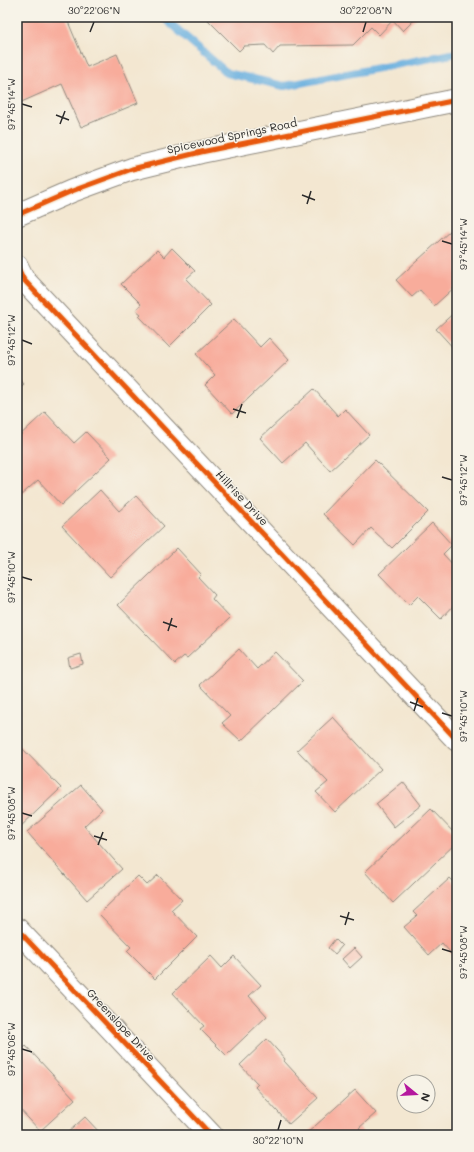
<svg xmlns="http://www.w3.org/2000/svg" width="474" height="1152" font-family="Mali,sans-serif">
<rect width="100%" height="100%" fill="#f7f3e8"/>
<filter id="ink" filterUnits="userSpaceOnUse"><feTurbulence type="fractalNoise" baseFrequency=".025" numOctaves="2"/><feDisplacementMap in="SourceGraphic" scale="8" xChannelSelector="R" yChannelSelector="G"/><feConvolveMatrix kernelMatrix="1 2 1 2 8 2 1 2 1" color-interpolation-filters="sRGB"/></filter>
<filter id="wash" filterUnits="userSpaceOnUse"><feTurbulence type="fractalNoise" baseFrequency=".012" numOctaves="4" result="noise"/><feDisplacementMap in="SourceGraphic" scale="16" xChannelSelector="R" yChannelSelector="G"/><feGaussianBlur stdDeviation="0.9" result="paint"/><feColorMatrix in="noise" values="0 0 0 0 0 0 0 0 0 0 0 0 0 0 0 0 0 1.4 0 .05"/><feComposite in="paint" operator="in"/></filter>
<g filter="url(#wash)">
<rect width="100%" height="100%" fill="#f3e7d1"/>
<g fill="none" stroke-linecap="round" stroke-linejoin="round">
<polyline stroke="#68afdf" stroke-width="8" points="163,17 227,73 284,86 457,53"/>
</g>
<g id="blocks">
<g fill="#f8ac9b">
<polygon points="29,17 66,17 87,67 117,54 138,103 81,127 62,84 17,104 17,22"/>
<polygon points="205,17 417,17 403,31 393,20 379,35 371,27 353,45 280,46 273,54 265,45 244,46 239,51"/>
<polygon points="450,231 456,237 457,236 457,285 434,306 420,290 412,297 396,280"/>
<polygon points="172,248 195,271 186,279 211,305 169,347 139,316 141,314 136,310 141,304 121,284 157,250 164,257"/>
<polygon points="457,310 457,352 436,329"/>
<polygon points="234,319 260,347 269,338 289,360 232,414 205,385 215,375 196,354"/>
<polygon points="17,376 24,384 17,391"/>
<polygon points="314,389 338,416 345,409 369,435 330,471 305,443 283,463 260,438"/>
<polygon points="45,412 74,443 86,432 111,458 61,505 38,480 19,497 17,495 17,438"/>
<polygon points="375,460 428,512 392,548 371,528 355,545 323,514"/>
<polygon points="100,490 119,511 136,496 164,526 110,577 62,526"/>
<polygon points="432,523 452,545 443,554 457,569 457,602 441,619 418,596 409,605 379,574"/>
<polygon points="177,548 201,574 198,577 215,595 212,599 230,618 187,658 184,656 175,664 118,605"/>
<polygon points="239,649 257,669 275,652 303,681 241,741 222,723 230,716 200,685"/>
<polygon points="81,654 83,664 70,668 68,658"/>
<polygon points="333,717 381,769 335,812 316,792 328,782 297,750"/>
<polygon points="17,743 61,788 17,830"/>
<polygon points="403,782 421,805 394,827 376,804"/>
<polygon points="81,785 102,809 84,826 122,869 87,900 27,832"/>
<polygon points="431,809 457,836 457,842 393,903 365,872"/>
<polygon points="158,875 182,900 171,910 197,937 155,979 127,951 131,947 99,914 138,876 147,885"/>
<polygon points="450,878 457,885 457,960 442,943 429,955 404,927 417,916 413,912"/>
<polygon points="335,939 342,946 335,954 328,948"/>
<polygon points="354,948 362,957 350,968 342,959"/>
<polygon points="211,956 222,968 234,956 261,985 249,996 267,1016 226,1055 200,1029 204,1026 173,993"/>
<polygon points="267,1039 285,1059 284,1061 318,1098 289,1124 255,1087 258,1084 240,1065"/>
<polygon points="26,1046 75,1099 40,1131 17,1106 17,1054"/>
<polygon points="355,1090 376,1113 359,1128 365,1135 305,1135"/>
<polygon points="85,1117 102,1135 65,1135"/>
</g>
</g>
</g>
<g filter="url(#ink)">
<use href="#blocks" fill-opacity="0" stroke="#8f897e" stroke-width="1"/>
<g fill="none" stroke-linecap="round" stroke-linejoin="round">
<defs>
<g id="minor">
<polyline points="17,266 24,280 457,740"/>
<polyline points="17,929 211,1135"/>
</g>
<polyline id="secondary" points="17,215 72,191 132,169 201,152 457,100"/>
</defs>
<use href="#minor" stroke="#8f897e" stroke-width="24"/>
<use href="#secondary" stroke="#8f897e" stroke-width="24"/>
<use href="#minor" stroke="#fff" stroke-width="22"/>
<use href="#secondary" stroke="#fff" stroke-width="22"/>
<defs>
<g id="cycleway">
<polyline points="17,215 72,191 132,169 201,152 457,100"/>
<polyline points="17,266 24,280 457,740"/>
<polyline points="17,929 211,1135"/>
</g>
</defs>
<use href="#cycleway" stroke="#f7f3e8" stroke-width="8"/>
<use href="#cycleway" stroke="#e8590c" stroke-width="5"/>
</g>
</g>
<path fill="none" stroke="#2b2b2b" stroke-width="1.5" d="M90,32L94,22M363,32L366,22M22,104L32,107M56,115L69,120M60,124L65,111M302,195L315,200M307,204L311,191M442,241L452,244M22,340L32,344M233,409L246,413M237,418L242,404M442,477L452,480M22,577L32,580M163,622L177,627M168,631L172,618M410,702L423,707M414,711L418,698M442,713L452,716M22,813L32,816M94,836L107,840M98,845L103,832M340,916L354,920M345,925L349,912M442,949L452,952M22,1049L32,1052M278,1130L281,1120"/>
<g text-anchor="middle" stroke-width="3" stroke-linejoin="round" paint-order="stroke">
<g font-size="11" fill="#2b2b2b" stroke="#f7f3e8">
<text transform="translate(232 136) rotate(-12)" y="4">Spicewood Springs Road</text>
<text transform="translate(242 498) rotate(47)" y="4">Hillrise Drive</text>
<text transform="translate(121 1025) rotate(47)" y="4">Greenslope Drive</text>
</g>
</g>
<rect width="474" height="1152" fill="none" stroke="#f7f3e8" stroke-width="44"/>
<g transform="translate(416 1094) rotate(108)"><circle r="19" fill="#f7f3e8" stroke="#a5a39c"/>
<path d="M0-3L7 15L0 10L-7 15Z" fill="#b5179e"/>
<text y="-6" font-size="11" font-weight="bold" text-anchor="middle" fill="#2b2b2b">N</text>
</g>
<rect x="22" y="22" width="430" height="1108" fill="none" stroke="#2b2b2b" stroke-width="1.5"/>
<g font-size="10" text-anchor="middle" fill="#2b2b2b">
<text x="94" y="14">30°22'06"N</text>
<text x="366" y="14">30°22'08"N</text>
<text transform="translate(11 104) rotate(-90)" y="4">97°45'14"W</text>
<text transform="translate(463 244) rotate(-90)" y="4">97°45'14"W</text>
<text transform="translate(11 340) rotate(-90)" y="4">97°45'12"W</text>
<text transform="translate(463 480) rotate(-90)" y="4">97°45'12"W</text>
<text transform="translate(11 577) rotate(-90)" y="4">97°45'10"W</text>
<text transform="translate(463 716) rotate(-90)" y="4">97°45'10"W</text>
<text transform="translate(11 813) rotate(-90)" y="4">97°45'08"W</text>
<text transform="translate(463 952) rotate(-90)" y="4">97°45'08"W</text>
<text transform="translate(11 1049) rotate(-90)" y="4">97°45'06"W</text>
<text x="278" y="1144">30°22'10"N</text>
</g>
</svg>
